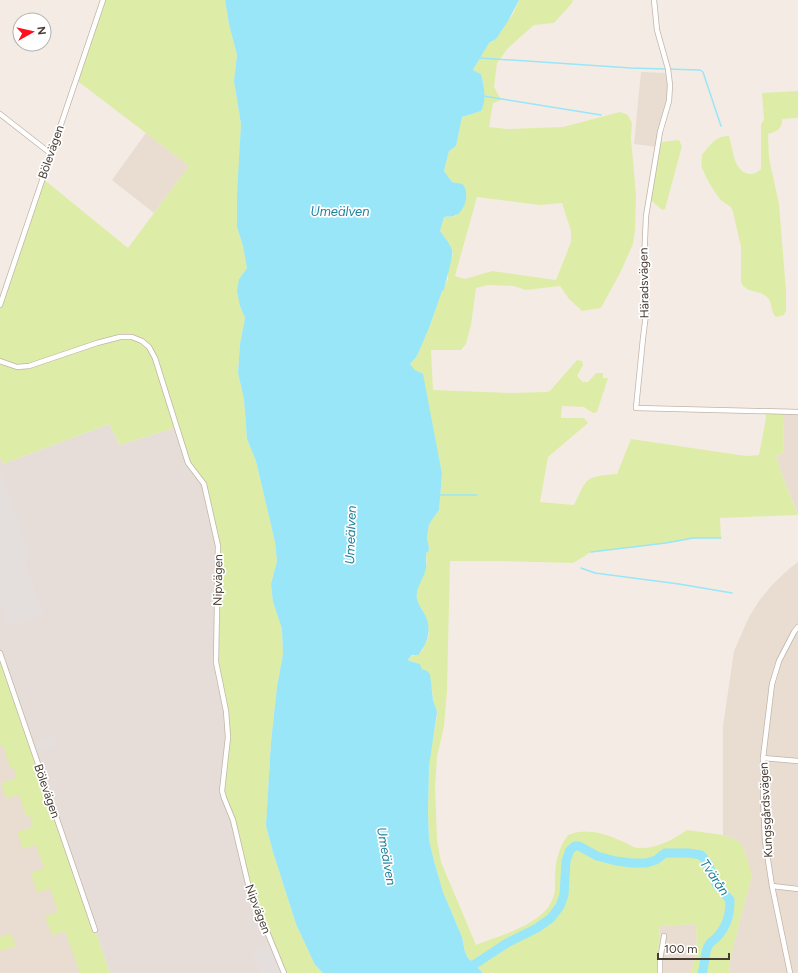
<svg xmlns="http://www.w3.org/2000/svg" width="798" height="973" font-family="Figtree,sans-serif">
<rect width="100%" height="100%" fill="#f4ece4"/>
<g fill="#e9dcd1">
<polygon points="641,72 668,73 670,85 657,147 634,144"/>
<polygon points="146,133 189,166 154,213 112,180"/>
<polygon points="783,412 798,412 798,514 782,475 776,456 784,452"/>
<polygon points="798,562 798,973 729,973 731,955 752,875 744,850 734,839 723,835 723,726 734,651 749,617 759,601 772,585 790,568"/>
<polygon points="0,708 90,973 0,973"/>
<polygon points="696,924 697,951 691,973 658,973 660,926"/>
</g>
<polygon fill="#e6ddd9" points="109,424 120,445 177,427 204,484 218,546 284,973 110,973 0,653 0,457 3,464"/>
<g fill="#ddeda7" fill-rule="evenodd">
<polygon points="103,0 225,0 229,24 237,55 234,81 241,124 237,227 243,246 247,268 239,279 240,306 245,318 240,344 238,373 244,399 247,439 256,461 275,542 277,561 271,584 273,602 282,629 283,654 277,687 271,742 266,826 273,852 296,924 315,965 323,973 284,973 249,888 239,843 224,798 228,737 216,662 218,546 204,484 188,463 177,427 120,445 109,424 3,464 0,457 0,305 42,178 128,248 189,166 75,79"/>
<path d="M519,0H573L572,3L554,23L534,25L508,48L497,63L494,87L501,100L493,103L489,127L507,129L563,127L620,112L628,115L632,123L631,138L636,195L635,230L633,244L621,271L601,308L582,311L569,299L560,286L526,290L514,286L488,285L476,288L471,325L466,344L461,350H431L433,390L512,393L546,392L550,391L577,360L582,361L583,365L577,376L583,382H588L596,373H603V378H608L597,412L593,413L584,407L562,406L561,418H584L588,423L548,457L540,502L574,505C588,477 583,477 617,474L631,439L746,456L759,455L766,418L765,414L761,412H783L784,452L776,456L782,475L798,515L720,518L721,538H693L666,543L591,552L573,563L499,561H450L447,691L444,726L437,757L435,787L437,840L441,862L476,945C503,934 555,922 555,887C555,866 556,852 568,835C587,827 606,834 624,842C628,844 634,848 638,848C657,849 672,840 687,830L723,835L734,839L741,843L748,861L752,875L731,955L729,973H691L697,951L696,924L660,926L657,973H483L468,958L465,952L462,937L443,892L434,861L429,840L428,813L429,766L430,753L437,716L436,709L434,705L432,689L424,670L422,669L420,664L409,661L408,658L422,651L429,635L425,616L417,601L416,592L427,563L426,553L428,552L429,548L427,538L429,524L439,510L442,474L436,445L415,370L410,364L417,356L429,328L442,290L448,279V268L453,254L450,245L440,231L444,217L456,216L466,197C464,186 464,185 452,182L444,171L449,151L456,146L462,117L481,111C485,98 485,86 481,74L473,70L474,68L489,43L492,42L513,14ZM477,197L540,205L562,203L571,231V242L556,280L492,271L465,279L455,276Z"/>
<path d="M798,91V118L782,119C783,129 776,132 768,134L769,158L779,204L786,291V311L784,315L776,317C770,312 773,302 767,297C759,289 746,294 741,282V247L733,212C730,203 725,205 720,199C714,192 705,176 702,168C701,164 702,159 702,155C709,146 716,135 729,136C733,148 733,172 750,174C754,174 758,172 761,169V124L764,120L762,93Z"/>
<polygon points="679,140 682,146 665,209 662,210 651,200 661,142"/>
<polygon points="0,653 110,973 80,973 65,931 52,935 45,916 58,912 50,888 37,893 31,873 44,868 36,845 23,849 17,832 33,827 29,815 26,816 19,795 6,798 1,783 17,778 13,767 10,767 3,745 0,746"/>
<polygon points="11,933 16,946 0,951 0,937"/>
</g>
<g fill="#e4dfdd">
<polygon points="0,469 31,557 24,560 43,614 7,627 0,607"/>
<polygon points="55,735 58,744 40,751 36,742"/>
<polygon points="271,943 284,973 261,973 252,951"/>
</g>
<path fill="#98e6f8" d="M225,0H519L508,21L496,39L489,43L474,68L473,70L481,74C484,85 487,100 481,111L462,117L456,146L449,151L444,171L452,182C455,183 459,183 462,184C470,190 466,211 456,215C453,217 448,216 444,217L440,231C444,237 450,243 452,250C454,255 445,283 444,290L442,291L429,328L417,356L410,364L415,370L423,374L442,474L439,510L429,524L427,538L429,548L428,552L426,553C426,560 427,566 425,572C423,579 418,585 417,592C415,601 421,607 425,615C432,629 428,643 418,655H412L408,659L409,661L420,664L422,669L427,671L430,674L433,700L437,712L429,766L428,813L429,840L434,861L443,892L462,937L465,952L468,958L483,973H323L315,965L296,924L273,852L266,826L271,742L277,687L283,654L282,629L273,602L271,584L277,561L275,542L256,461L247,439L244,399L238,373L240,344L245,318L240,306L237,291L239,279L247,268L243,246L237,227V195L241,124L234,81L237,55L229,24Z"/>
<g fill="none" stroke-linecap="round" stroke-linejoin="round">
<g stroke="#98e6f8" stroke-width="1.5">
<polyline points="480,58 631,68 700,70 703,72 721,126"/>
<polyline points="483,96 601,115"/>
<polyline points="440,495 477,495"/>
<polyline points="591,552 666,543 693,538 721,538"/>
<polyline points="581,568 595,573 679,584 732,593"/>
</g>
<path stroke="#98e6f8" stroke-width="9" d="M451,973L475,964L507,943L537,928L551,918L560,906L564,895L566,861L570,850L575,846H579L597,856L616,861L632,863H646L656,860L665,853H689L701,855L708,863L716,884L730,900C730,915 727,926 717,937C715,939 712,941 710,943C703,952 706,963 702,973"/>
<defs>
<g id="minor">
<polyline points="654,0 657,30 668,69 670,85 669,101 660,132 646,216 644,262 647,306 643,338 636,408 798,412"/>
<polyline points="0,114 50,153"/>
<polyline points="0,305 103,0"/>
<polyline points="0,361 17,367 29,366 97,343 120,337 132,337 142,341 149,347 155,358 188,463 204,484 218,546 216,662 226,711 228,737 222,791 224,798 233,820 249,888 284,973"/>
<polyline points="0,653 95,930"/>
<polyline points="763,758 798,761"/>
<polyline points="772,886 798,889"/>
<polyline points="660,973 660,960 664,936"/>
<polyline points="790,973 772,886 765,841 763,795 763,758 772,684 779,661 794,632 798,627"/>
</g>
</defs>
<use href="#minor" stroke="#c3b4a8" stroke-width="6"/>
<use href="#minor" stroke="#fff" stroke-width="4.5"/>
</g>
<g text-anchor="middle" stroke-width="3.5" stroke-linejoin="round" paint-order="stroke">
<g font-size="12" fill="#473b33" stroke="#fff">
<text transform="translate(51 152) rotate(-71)" y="4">Bölevägen</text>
<text transform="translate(644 283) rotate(-91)" y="4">Häradsvägen</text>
<text transform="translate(218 580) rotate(-89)" y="4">Nipvägen</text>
<text transform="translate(47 791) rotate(71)" y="4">Bölevägen</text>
<text transform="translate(766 810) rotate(-93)" y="4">Kungsgårdsvägen</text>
<text transform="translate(258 909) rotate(69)" y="4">Nipvägen</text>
</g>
<g font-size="13" font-style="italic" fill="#1d819b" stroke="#fff">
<text x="340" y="216">Umeälven</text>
<text transform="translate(350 535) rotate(-88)" y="5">Umeälven</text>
<text transform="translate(387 856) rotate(80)" y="5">Umeälven</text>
<text transform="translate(715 877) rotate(56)" y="5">Tvärån</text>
</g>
</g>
<g transform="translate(32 32) rotate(82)"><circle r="19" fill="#ffffff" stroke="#b5b1ad"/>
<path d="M0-3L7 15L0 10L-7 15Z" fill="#ff101f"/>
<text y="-6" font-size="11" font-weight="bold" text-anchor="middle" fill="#473b33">N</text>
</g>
<path d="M658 953v6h71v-6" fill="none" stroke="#473b33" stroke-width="2"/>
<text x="664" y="953" font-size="12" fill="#473b33" stroke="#ffffff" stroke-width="3" paint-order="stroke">100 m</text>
</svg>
